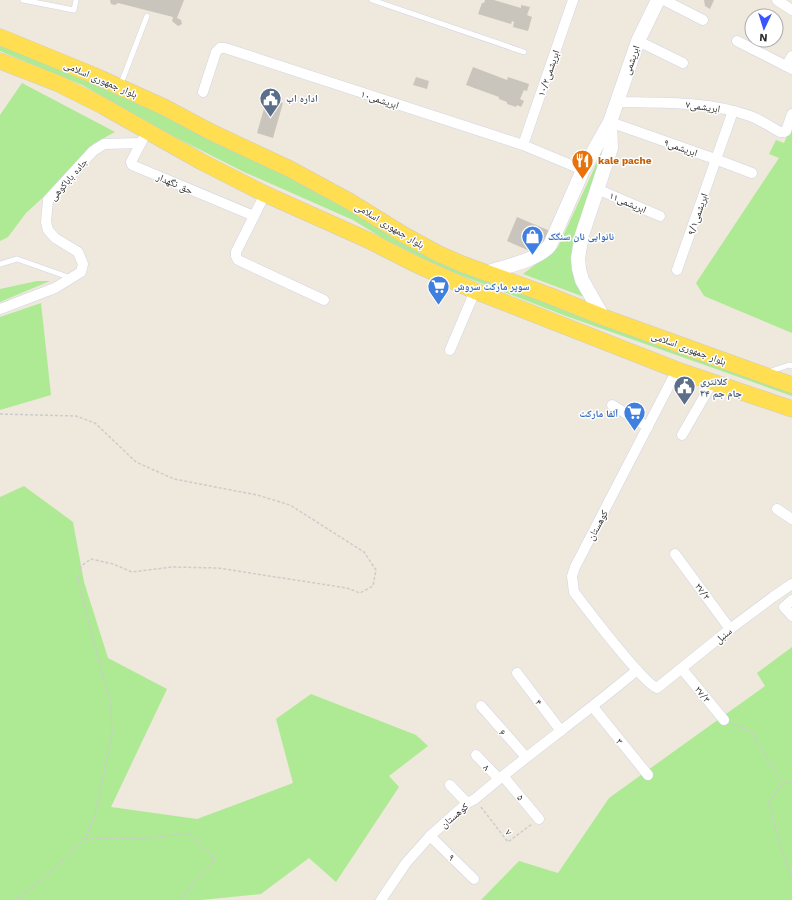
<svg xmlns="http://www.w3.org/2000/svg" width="792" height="900" font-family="'Work Sans','Noto Naskh Arabic',sans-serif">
<rect width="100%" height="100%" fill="#efe8dc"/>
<g fill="#adea93">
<polygon points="0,46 86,78 229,145 367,218 792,392 792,396 566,316 442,268 384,239 353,220 242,171 165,132 82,85 0,51"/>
<polygon points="22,83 115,132 93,144 52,189 26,213 8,237 0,241 0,115"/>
<polygon points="792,125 792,333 704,296 696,283 779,158 769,154 776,140 784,143"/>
<polygon points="605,145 578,228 584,297 523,274 558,247"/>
<polygon points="37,281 50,281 0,302 0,289"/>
<polygon points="41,303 51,395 0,410 0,317"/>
<polygon points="24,486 73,522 84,582 108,658 167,689 111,807 197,819 293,783 276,719 311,694 416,735 428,746 389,776 399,787 336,882 309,858 261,894 201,900 0,900 0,497"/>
<polygon points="792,647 792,900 481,900 519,861 558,873 609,798 765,686 757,673"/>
</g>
<g fill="#cac5bc">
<polygon points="110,0 184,0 177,18 181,20 182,24 178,26 172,21 173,17 118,3 115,5 111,4"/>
<polygon points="485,0 494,0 521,8 521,5 530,7 527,15 532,17 528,31 513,27 514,22 512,21 511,24 478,14 482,3 484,3"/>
<polygon points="704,0 714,0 710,9 705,6"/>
<polygon points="473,67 507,80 508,77 529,84 527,91 524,90 520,99 524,101 521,107 517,105 516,107 507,104 507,102 499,99 499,97 466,85"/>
<polygon points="416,77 429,81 427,89 413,85"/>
<polygon points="267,98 283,103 273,138 257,133"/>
<polygon points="517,217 550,231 542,250 534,247 532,252 507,241"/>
</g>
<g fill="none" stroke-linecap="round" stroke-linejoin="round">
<defs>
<g id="lane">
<polyline points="23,0 74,10 76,0"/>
<polyline points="372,0 524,52"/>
<polyline points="120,86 147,16"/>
<polyline points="0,264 17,259 71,278"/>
<polyline points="768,372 789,365 792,366"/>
</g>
<g id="street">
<polyline points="664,0 703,20"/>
<polyline points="777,0 792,10"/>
<polyline points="638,41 683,63"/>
<polyline points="737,41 792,69"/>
<polyline points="786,66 792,56"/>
<polyline points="203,92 216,52 220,48 225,48 523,145 583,170"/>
<path d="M617,102C661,103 708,101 750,116C761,120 771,127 780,132H784L786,131L792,114"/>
<polyline points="610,122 715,159 752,173"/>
<polyline points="143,139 131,162 132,165 254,216"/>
<polyline points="523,145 573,0"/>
<polyline points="597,189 660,216"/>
<polyline points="265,194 236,252 236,256 238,260 324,300"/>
<polyline points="677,270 733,111"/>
<polyline points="0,309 55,288 81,272 83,264 78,252 55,238 48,230 46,222 48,200 93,151 104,144 141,143"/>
<polyline points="450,350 475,291"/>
<path d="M677,370L575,567L572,576L574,592C586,608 643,683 657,688L730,629L773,597L792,584"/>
<polyline points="612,405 648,427"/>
<polyline points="682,435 712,383"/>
<polyline points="777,509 792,519"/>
<polyline points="675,554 730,629"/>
<polyline points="792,600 784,607 792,616"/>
<polyline points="682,669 724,720"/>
<polyline points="517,673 561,731"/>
<polyline points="481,706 526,757"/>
<polyline points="593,707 648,775"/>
<polyline points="476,755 499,779"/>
<polyline points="503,776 539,819"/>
<polyline points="450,785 467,803"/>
<polyline points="430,836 474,879"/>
<path d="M381,900L406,863L430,836L467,803L475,799C528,754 584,715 637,670"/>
</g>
<g id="secondary">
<path d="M485,273C503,267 539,260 550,245L583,170L610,122L638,41L658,0"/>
<polyline points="603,317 582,280 579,269 578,258 582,235 611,148 610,122"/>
</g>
<g id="primary">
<polyline points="0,37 93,75 164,107 211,132 290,169 349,201 404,235 437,253 462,264 548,295 603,317 792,385"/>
<polyline points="0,61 57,83 103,106 202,162 265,194 370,241 413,263 475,291 677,370 792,409"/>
</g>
</defs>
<use href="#lane" stroke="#d1d4e6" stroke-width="6"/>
<use href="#street" stroke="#d1d4e6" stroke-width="11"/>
<use href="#secondary" stroke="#d1d4e6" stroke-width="15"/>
<use href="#primary" stroke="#ccc" stroke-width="17"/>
<g stroke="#ccc" stroke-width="1.5" stroke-dasharray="3 2" stroke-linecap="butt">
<polyline points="0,414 76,416 95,423 136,462 174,479 257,495 290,505 364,552 376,570 373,586 360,593 347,588 218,568 172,567 132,572 113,564 91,559 81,566 78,581 111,706 112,734 95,815 85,838 53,870 16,900"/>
<polyline points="733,724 750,731 783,784"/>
<polyline points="792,782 783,784 769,801 780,845 792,878"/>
<polyline points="481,807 508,842 532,824"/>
<polyline points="85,838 141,839 189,833 215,859 179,900"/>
</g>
<use href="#lane" stroke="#fff" stroke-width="5"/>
<use href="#street" stroke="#fff" stroke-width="10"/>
<use href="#secondary" stroke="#fff" stroke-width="14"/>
<use href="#primary" stroke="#ffde51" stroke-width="16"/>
</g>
<defs>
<symbol id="civic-pin" viewBox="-11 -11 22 30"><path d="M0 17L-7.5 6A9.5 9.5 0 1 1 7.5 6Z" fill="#5c6f8a" stroke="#fff"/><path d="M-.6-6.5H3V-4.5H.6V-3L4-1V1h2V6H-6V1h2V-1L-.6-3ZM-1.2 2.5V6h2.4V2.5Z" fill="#fff"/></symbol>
<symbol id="restaurant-pin" viewBox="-11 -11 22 30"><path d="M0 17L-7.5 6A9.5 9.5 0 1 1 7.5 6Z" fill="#e8710a" stroke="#fff"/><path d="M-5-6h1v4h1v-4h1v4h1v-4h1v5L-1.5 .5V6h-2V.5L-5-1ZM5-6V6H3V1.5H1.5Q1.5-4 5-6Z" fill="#fff"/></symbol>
<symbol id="shop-pin" viewBox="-11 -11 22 30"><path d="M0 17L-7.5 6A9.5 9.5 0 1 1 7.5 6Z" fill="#3f7fe0" stroke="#fff"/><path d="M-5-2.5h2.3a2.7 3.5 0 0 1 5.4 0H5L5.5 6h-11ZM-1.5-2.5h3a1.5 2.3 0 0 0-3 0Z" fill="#fff"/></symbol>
<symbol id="supermarket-pin" viewBox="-11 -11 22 30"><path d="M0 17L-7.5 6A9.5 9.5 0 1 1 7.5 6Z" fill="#3f7fe0" stroke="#fff"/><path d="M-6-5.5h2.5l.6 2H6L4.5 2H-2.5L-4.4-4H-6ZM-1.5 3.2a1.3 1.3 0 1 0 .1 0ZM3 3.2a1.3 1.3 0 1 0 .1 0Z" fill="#fff"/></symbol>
</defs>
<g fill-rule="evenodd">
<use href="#civic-pin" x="258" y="86" width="25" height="34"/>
<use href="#restaurant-pin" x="570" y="148" width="25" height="34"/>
<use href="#shop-pin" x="520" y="224" width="25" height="34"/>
<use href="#supermarket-pin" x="426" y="274" width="25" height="34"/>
<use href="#civic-pin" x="672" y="374" width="25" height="34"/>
<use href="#supermarket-pin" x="622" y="400" width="25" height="34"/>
</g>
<g text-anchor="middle" stroke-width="3" stroke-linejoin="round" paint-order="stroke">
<g font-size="10" fill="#2b2b2b" stroke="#fff">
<text transform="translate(631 60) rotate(-71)" y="4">ابریشمی</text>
<text transform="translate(548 73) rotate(-71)" y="4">۱۰/۲ابریشمی</text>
<text transform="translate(101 79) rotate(23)" y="4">بلوار جمهوری اسلامی</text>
<text transform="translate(380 99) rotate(18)" y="4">ابریشمی۱۰</text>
<text transform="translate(703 106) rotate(8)" y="4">ابریشمی۷</text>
<text transform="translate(681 147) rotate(19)" y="4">ابریشمی۹</text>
<text transform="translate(68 179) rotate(-49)" y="4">جاده باباکوهی</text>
<text transform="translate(175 183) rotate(23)" y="4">حق نگهدار</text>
<text transform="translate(628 202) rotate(23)" y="4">ابریشمی۱۱</text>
<text transform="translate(697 214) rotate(-71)" y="4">۹/۱ابریشمی</text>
<text transform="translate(390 225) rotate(31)" y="4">بلوار جمهوری اسلامی</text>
<text transform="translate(689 348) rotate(20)" y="4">بلوار جمهوری اسلامی</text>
<text transform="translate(597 525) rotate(-62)" y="4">کوهستان</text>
<text transform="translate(703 591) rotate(53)" y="4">۲۷/۲</text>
<text transform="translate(723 635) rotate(-39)" y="4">سنبل</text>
<text transform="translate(703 694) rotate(51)" y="4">۲۷/۳</text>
<text transform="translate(539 702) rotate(53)" y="4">۴</text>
<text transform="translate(503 732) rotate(48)" y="4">۶</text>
<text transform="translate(620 741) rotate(51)" y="4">۳</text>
<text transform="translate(487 767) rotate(45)" y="4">۸</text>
<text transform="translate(521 797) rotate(50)" y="4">۵</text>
<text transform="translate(454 815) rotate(-40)" y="4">کوهستان</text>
<text transform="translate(509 832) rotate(53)" y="4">۷</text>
<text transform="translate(452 857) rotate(44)" y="4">۹</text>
</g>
<g font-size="10" font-weight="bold" fill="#4e5e75" stroke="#fff" text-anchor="start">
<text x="286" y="102">اداره اب</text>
<text x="700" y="385">کلانتری<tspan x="700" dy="12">۳۴ جام جم</tspan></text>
</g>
<g font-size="10" font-weight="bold" fill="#c56008" stroke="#fff" text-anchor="start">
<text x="598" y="164">kale pache</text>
</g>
<g font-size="10" font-weight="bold" fill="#366cbe" stroke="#fff" text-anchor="start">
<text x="548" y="240">نانوایی نان سنگک</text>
<text x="454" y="290">سوپر مارکت سروش</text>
<text x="618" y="417" text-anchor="end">آلفا مارکت</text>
</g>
</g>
<g transform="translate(764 28) rotate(184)"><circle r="19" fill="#ffffff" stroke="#aaaaaa"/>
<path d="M0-3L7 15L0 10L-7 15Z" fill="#3955ff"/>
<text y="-6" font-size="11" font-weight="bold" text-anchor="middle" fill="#2b2b2b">N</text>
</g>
</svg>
